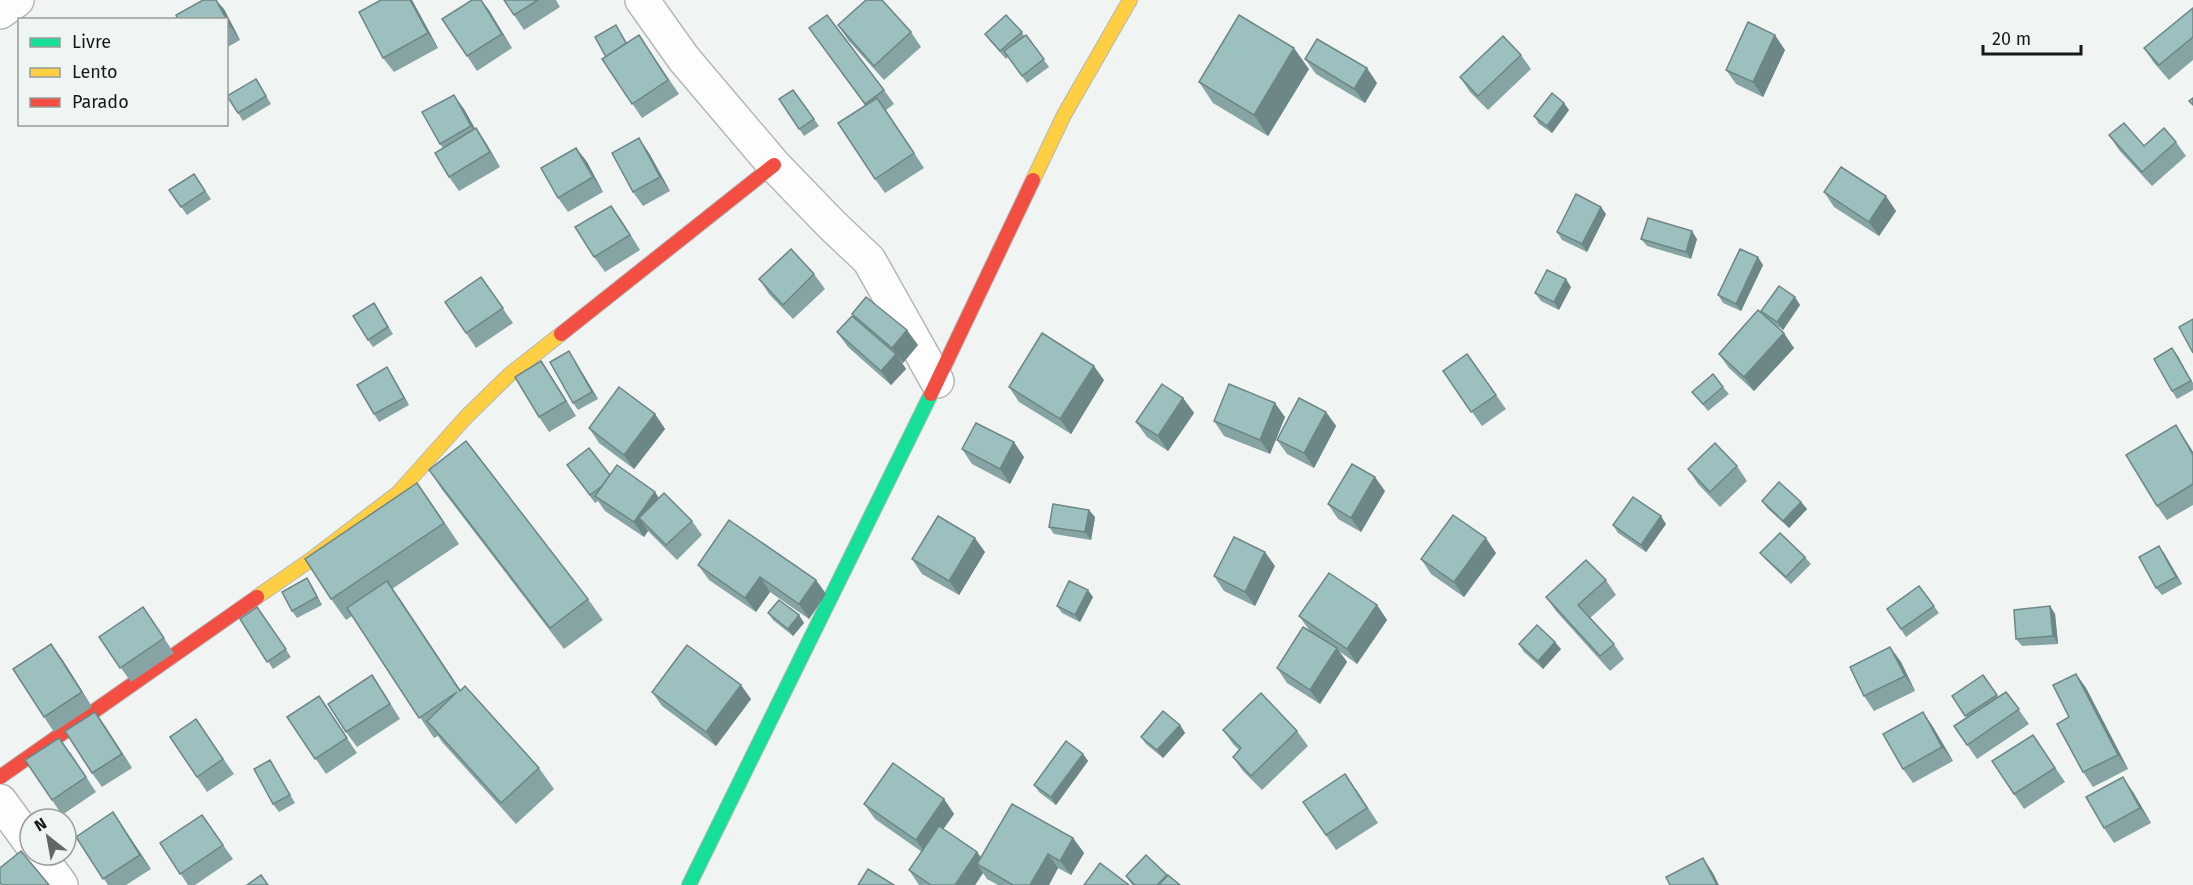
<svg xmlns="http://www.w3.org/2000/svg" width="2193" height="885" font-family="'Fira Sans',sans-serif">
<rect width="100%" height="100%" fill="#f0f4f2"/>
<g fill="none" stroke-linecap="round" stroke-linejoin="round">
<defs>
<g id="street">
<polyline points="642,0 684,59 774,165 832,225 869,260 937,381"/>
<polyline points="0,12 17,0"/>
<polyline points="0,801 30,842"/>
<polyline points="39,855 61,885"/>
</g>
<polyline id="fast" points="689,885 931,394"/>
<g id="slow">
<polyline points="1033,180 1064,115 1130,0"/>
<polyline points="257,597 309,561 398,493 466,417 509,375 561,334"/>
</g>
<g id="jam">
<polyline points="561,334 774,165"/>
<polyline points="931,394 1033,180"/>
<polyline points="0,777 257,597"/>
</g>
</defs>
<use href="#street" stroke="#b5b8b7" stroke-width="36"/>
<use href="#fast" stroke="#b5b8b7" stroke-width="16"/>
<use href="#slow" stroke="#b5b8b7" stroke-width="16"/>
<use href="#jam" stroke="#b5b8b7" stroke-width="16"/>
<use href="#street" stroke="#fdfdfd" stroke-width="33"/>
<use href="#fast" stroke="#16e098" stroke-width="14"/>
<use href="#slow" stroke="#ffcf43" stroke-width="14"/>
<use href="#jam" stroke="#f24e42" stroke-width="14"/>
</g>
<g fill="#86a4a4">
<polygon points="381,0 412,0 438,48 394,72 383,58"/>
<polygon points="481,0 512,48 477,71 467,56"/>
<polygon points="504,0 556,0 560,7 524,30"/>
<polygon points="2193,8 2193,60 2169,80 2154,63 2144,48"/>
<polygon points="224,9 240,40 226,48 226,20"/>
<polygon points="838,25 911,32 921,47 884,80 848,40"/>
<polygon points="809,28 884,90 894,104 886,110 924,168 885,193 875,179 865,105"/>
<polygon points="1022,32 1024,36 1026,35 1049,67 1027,83 1008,57 1006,59 990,41 985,34"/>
<polygon points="621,33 627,43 639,35 679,94 642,118 602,59 606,57"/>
<polygon points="1785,50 1763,97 1736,84 1726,70"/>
<polygon points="1521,55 1531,69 1488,110 1470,92 1460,77"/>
<polygon points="1305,59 1377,83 1365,103 1316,74"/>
<polygon points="1309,69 1268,136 1213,103 1199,82"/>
<polygon points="261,87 271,104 243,121 238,113"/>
<polygon points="793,90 819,126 804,136 779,99"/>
<polygon points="464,109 475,129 476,128 486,143 500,167 459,191 449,177 443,148 440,144"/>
<polygon points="1569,110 1552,133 1539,124 1534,116"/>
<polygon points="2109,135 2144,146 2176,142 2186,156 2152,186 2119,150"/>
<polygon points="576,148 587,162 603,192 568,212 558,198"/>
<polygon points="649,153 670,191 643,206 633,192"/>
<polygon points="194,174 211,199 187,215 169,190"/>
<polygon points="1824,192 1896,211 1879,236 1834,207"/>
<polygon points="1606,214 1587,252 1562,240 1557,232"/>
<polygon points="621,220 640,250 605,272 594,257"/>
<polygon points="1641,239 1697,239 1691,259 1647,246"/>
<polygon points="1763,265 1741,311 1723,303 1718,295"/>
<polygon points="814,274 825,289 793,319 769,294 759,279"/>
<polygon points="481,277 513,323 476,348 445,302"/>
<polygon points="1571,287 1559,310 1541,301 1535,293"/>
<polygon points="374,303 393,334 373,347 368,340"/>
<polygon points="1800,305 1783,330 1767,319 1794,348 1754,391 1729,368 1719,354 1766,318 1761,311"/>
<polygon points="852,314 918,345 903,363 900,360 906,369 891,385 848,347 837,332 854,318"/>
<polygon points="2172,348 2193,383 2193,390 2177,399 2172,391"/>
<polygon points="1467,354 1506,409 1482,426 1443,371"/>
<polygon points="574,359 598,399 578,410 573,403"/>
<polygon points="392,375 409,405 379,422 374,414"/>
<polygon points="551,376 576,416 549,432 539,417"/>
<polygon points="1104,380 1071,434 1019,402 1009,387"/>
<polygon points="1723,387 1729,394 1708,411 1692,392"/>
<polygon points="1183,398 1194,413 1168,451 1147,437 1136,422"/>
<polygon points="1326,412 1336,426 1314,468 1287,454 1277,440"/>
<polygon points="655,414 665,429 634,469 599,443 589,428"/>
<polygon points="1285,417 1270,454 1224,436 1214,421"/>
<polygon points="2176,425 2193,452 2193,505 2167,520 2157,506"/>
<polygon points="962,449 1024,457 1010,484 972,464"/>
<polygon points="1737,466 1747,481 1720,507 1698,484 1688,469"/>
<polygon points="429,470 588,599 603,620 564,649 443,491"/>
<polygon points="572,472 610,475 659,498 692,521 702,535 677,560 648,531 644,537 605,511 598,501 595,503"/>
<polygon points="417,483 459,544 392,589 460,690 539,768 554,789 516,824 442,742 438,736 434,738 352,616 346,620 331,599"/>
<polygon points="1385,491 1361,532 1338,519 1328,504"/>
<polygon points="1762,501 1801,502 1807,509 1789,528 1767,508"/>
<polygon points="1095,517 1091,540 1054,534 1049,527"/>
<polygon points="1666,524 1646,552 1618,533 1613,525"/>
<polygon points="985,552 959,595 922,574 912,559"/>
<polygon points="1496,553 1464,597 1431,574 1421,559"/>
<polygon points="1760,553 1805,557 1811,564 1791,584 1766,560"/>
<polygon points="2164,553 2182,584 2162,595 2156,588"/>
<polygon points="698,565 816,580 826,594 809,619 770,592 756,612 709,580"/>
<polygon points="1275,566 1255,606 1224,591 1214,576"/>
<polygon points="1606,580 1616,595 1590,618 1614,644 1624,659 1610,671 1556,611 1546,597"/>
<polygon points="312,586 322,605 297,618 292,611"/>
<polygon points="1919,586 1939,613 1906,637 1887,609"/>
<polygon points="1093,597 1080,622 1062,613 1057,606"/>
<polygon points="1377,605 1387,620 1357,664 1339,651 1347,662 1320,704 1287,683 1277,668 1310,631 1299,616"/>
<polygon points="2050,606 2055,614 2058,644 2022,646 2016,639"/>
<polygon points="257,607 291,657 273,669 240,619"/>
<polygon points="768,613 799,615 804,623 793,636 773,620"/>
<polygon points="153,622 174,653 131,682 99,637"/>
<polygon points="1519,644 1561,649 1543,669 1524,652"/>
<polygon points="1890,647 1901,662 1915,691 1874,711 1864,696"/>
<polygon points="62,659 92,707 54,732 44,717"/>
<polygon points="2076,674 2086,688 2128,769 2093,787 2083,772 2069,717"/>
<polygon points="1983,675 1998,697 2006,692 2029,724 1977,759 1954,726 1967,718 1952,696"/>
<polygon points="382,690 400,719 357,747 346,732"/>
<polygon points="652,692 751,699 716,746 662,706"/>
<polygon points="319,696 357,753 326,774 287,717"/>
<polygon points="1923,712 1933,727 1953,761 1913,783 1903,769"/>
<polygon points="196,719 234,774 207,792 170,737"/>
<polygon points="1180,725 1185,733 1163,758 1146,744 1141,737"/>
<polygon points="105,726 132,768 102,787 92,773"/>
<polygon points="1223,730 1297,731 1308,746 1262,790 1243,771 1233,757 1239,750 1233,744"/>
<polygon points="2033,735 2065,782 2024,809 2014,794"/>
<polygon points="70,752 96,792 62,815 52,800"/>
<polygon points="1083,754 1088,761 1056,805 1039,792 1034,785"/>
<polygon points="270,760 295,803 279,812 273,804"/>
<polygon points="1356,789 1378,823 1336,850 1303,802"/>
<polygon points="2133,792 2151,823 2114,843 2104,828"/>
<polygon points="944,799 954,814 943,829 977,852 981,858 1073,838 1084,853 1071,875 1058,868 1049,885 998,885 987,879 983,873 975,885 919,885 909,870 922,852 875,819 864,804"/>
<polygon points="202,815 233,859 195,885 188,885 160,843"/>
<polygon points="123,827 151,869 126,885 108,885 76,837"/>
<polygon points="1146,855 1167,876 1180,885 1132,885 1126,876"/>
</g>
<g fill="#6d8686">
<polygon points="216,0 224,9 240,40 230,26"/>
<polygon points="410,0 412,0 438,48 428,33"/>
<polygon points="481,0 489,10 512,48 502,34"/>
<polygon points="1775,35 1785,50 1763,97 1753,82"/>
<polygon points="1294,48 1309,69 1268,136 1254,115"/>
<polygon points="1367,68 1377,83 1365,103 1354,89"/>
<polygon points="454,95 464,109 482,141 471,126"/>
<polygon points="1564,103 1569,110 1552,133 1547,126"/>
<polygon points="476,128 486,143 500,167 490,152"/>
<polygon points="639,138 649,153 670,191 660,177"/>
<polygon points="576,148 587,162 603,192 593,177"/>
<polygon points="1886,196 1896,211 1879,236 1869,222"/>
<polygon points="611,206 621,220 640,250 630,235"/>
<polygon points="1601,207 1606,214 1587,252 1582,244"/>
<polygon points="1692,231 1697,239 1691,259 1686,252"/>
<polygon points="1758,257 1763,265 1741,311 1736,304"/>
<polygon points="1566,279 1571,287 1559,310 1554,302"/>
<polygon points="1795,297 1800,305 1783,330 1777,322"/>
<polygon points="907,330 918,345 903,363 892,348"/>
<polygon points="1784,333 1794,348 1754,391 1744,377"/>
<polygon points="2172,348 2178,356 2193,384 2191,381"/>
<polygon points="569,351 574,359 598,399 592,392"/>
<polygon points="896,354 906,369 891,385 881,371"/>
<polygon points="541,361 551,376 576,416 566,401"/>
<polygon points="1094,366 1104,380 1071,434 1060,419"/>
<polygon points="387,367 392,375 409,405 404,398"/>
<polygon points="1183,398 1194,413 1168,451 1158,436"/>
<polygon points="1275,403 1285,417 1270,454 1260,440"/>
<polygon points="1326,412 1336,426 1314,468 1304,453"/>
<polygon points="655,414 665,429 634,469 624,455"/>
<polygon points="2176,425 2193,452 2193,455"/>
<polygon points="1014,442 1024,457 1010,484 1000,469"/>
<polygon points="1375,477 1385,491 1361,532 1351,518"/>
<polygon points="417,483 432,504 459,544 444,523"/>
<polygon points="655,492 665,507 639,518 648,531 644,537 634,522"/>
<polygon points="1801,502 1807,509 1789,528 1783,521"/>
<polygon points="1089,510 1095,517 1091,540 1085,532"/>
<polygon points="1661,516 1666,524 1646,552 1641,545"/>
<polygon points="975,538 985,552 959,595 949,581"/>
<polygon points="1486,538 1496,553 1464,597 1454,582"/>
<polygon points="2159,546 2164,553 2182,584 2176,577"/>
<polygon points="1265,552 1275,566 1255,606 1245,592"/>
<polygon points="760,577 770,592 756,612 745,598"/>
<polygon points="307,578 312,586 322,605 317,597"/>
<polygon points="816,580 826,594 809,619 799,604"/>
<polygon points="387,581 402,602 475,712 460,691"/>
<polygon points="1088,590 1093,597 1080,622 1075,615"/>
<polygon points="1377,605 1387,620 1357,664 1347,649"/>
<polygon points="2050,606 2055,614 2058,644 2053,636"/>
<polygon points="799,615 804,623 793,636 788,629"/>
<polygon points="1555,642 1561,649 1543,669 1538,661"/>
<polygon points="51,644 62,659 92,707 82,692"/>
<polygon points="1890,647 1901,662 1915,691 1905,676"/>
<polygon points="1337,648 1347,662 1320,704 1310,690"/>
<polygon points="2076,674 2086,688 2128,769 2118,755"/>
<polygon points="741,685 751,699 716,746 706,732"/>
<polygon points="95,712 105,726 132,768 122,754"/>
<polygon points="1923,712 1933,727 1953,761 1942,747"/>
<polygon points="1180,725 1185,733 1163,758 1157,750"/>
<polygon points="1083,754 1088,761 1056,805 1051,797"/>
<polygon points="2123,777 2133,792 2151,823 2140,808"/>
<polygon points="944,799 954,814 926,854 916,840"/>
<polygon points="113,812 151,869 140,855"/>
<polygon points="1073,838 1084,853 1071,875 1060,861"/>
<polygon points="977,852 987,866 977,864 983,873 975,885 955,885"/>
<polygon points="1048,854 1058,868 1049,885 1030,885"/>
<polygon points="1703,858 1713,873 1719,885 1717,885"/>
</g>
<g fill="#9cbfbf" stroke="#6d8686" stroke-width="1.5">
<polygon points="203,0 216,0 230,26 226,28 226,20 178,20 176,15"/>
<polygon points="381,0 410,0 428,33 383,58 359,12"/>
<polygon points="472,0 481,0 502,34 467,56 442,19"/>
<polygon points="504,0 538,0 514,15"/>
<polygon points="866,0 882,0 911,32 874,66 838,25"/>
<polygon points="2193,8 2193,37 2159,65 2144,48"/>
<polygon points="827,15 884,90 865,104 809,28"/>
<polygon points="1006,15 1022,32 1000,51 985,34"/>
<polygon points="1239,15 1294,48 1254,115 1199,82"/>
<polygon points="1748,22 1775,35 1753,82 1726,70"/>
<polygon points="616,25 626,43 606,57 595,37"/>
<polygon points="639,35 668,80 632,104 602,59"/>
<polygon points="1026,35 1044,59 1022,76 1004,51"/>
<polygon points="1503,36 1521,55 1478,96 1460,77"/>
<polygon points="1317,39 1367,68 1354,89 1305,59"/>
<polygon points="256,79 266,96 238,113 227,96"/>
<polygon points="793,90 814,119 799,129 779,99"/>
<polygon points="1552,93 1564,103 1547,126 1534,116"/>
<polygon points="454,95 471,126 440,144 422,112"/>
<polygon points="877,98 914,153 875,179 838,123"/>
<polygon points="2193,98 2193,105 2189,101"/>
<polygon points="2124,123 2144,146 2164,128 2176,142 2142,172 2109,135"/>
<polygon points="476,128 490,152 449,177 435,153"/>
<polygon points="639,138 660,177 633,192 612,153"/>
<polygon points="576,148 593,177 558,198 541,168"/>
<polygon points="1841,167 1886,196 1869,222 1824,192"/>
<polygon points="194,174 205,191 181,207 169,190"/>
<polygon points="1576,194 1601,207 1582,244 1557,232"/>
<polygon points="611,206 630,235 594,257 575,227"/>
<polygon points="1648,218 1692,231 1686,252 1641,239"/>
<polygon points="791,249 814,274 783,305 759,279"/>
<polygon points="1740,249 1758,257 1736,304 1718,295"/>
<polygon points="1547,270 1566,279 1554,302 1535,293"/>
<polygon points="481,277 503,308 466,333 445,302"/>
<polygon points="1779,286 1795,297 1777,322 1761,311"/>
<polygon points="866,297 907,330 892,348 852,314"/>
<polygon points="374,303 388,327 368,340 353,316"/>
<polygon points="1758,310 1784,333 1744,377 1719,354"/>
<polygon points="852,316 896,354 881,371 837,332"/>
<polygon points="2193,319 2193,353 2179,327"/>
<polygon points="1042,333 1094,366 1060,419 1009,387"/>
<polygon points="2172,348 2191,381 2172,391 2154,359"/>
<polygon points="569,351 592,392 573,403 550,362"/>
<polygon points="1467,354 1496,395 1471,412 1443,371"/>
<polygon points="541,361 566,401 539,417 515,377"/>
<polygon points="387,367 404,398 374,414 357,385"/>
<polygon points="1713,374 1723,387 1703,404 1692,392"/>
<polygon points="1162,384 1183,398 1158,436 1136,422"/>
<polygon points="1229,384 1275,403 1260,440 1214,421"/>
<polygon points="619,387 655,414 624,455 589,428"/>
<polygon points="1299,398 1326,412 1304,453 1277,440"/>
<polygon points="976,423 1014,442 1000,469 962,449"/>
<polygon points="2176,425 2193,455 2193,484 2157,506 2126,455"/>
<polygon points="466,441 588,599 550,628 429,470"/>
<polygon points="1715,443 1737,466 1710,492 1688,469"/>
<polygon points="589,448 610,475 602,486 590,495 567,465"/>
<polygon points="1352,464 1375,477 1351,518 1328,504"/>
<polygon points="617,465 655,492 634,522 595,496"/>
<polygon points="1779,482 1801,502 1783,521 1762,501"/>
<polygon points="417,483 444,523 331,599 305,559"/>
<polygon points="664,493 692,521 666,545 639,518"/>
<polygon points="1633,497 1661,516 1641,545 1613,525"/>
<polygon points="1053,504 1089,510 1085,532 1049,527"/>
<polygon points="1453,515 1486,538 1454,582 1421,559"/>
<polygon points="938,516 975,538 949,581 912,559"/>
<polygon points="729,520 816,580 799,604 760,577 745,598 698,565"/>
<polygon points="1780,533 1805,557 1786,577 1760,553"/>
<polygon points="1234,537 1265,552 1245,592 1214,576"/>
<polygon points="2159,546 2176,577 2156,588 2139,557"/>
<polygon points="1586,560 1606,580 1578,605 1614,644 1600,656 1546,597"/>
<polygon points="1329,573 1377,605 1347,649 1299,616"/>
<polygon points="307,578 317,597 292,611 282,592"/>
<polygon points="387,581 460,691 465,686 539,768 501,803 427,721 457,692 419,718 347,608"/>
<polygon points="1069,581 1088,590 1075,615 1057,606"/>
<polygon points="1919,586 1934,606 1901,629 1887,609"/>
<polygon points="779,600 799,615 788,629 768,613"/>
<polygon points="2050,606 2053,636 2016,639 2014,610"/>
<polygon points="143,607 164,638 120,668 99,637"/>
<polygon points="257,607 286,649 267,662 240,619"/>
<polygon points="1537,625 1555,642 1538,661 1519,644"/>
<polygon points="1303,627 1337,648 1310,690 1277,668"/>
<polygon points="51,644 82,692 44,717 13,669"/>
<polygon points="687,645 741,685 706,732 652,692"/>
<polygon points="1890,647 1905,676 1864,696 1850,667"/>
<polygon points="2076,674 2118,755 2083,772 2057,724 2069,717 2053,685"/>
<polygon points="372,675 390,704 346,732 328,704"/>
<polygon points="1983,675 1997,695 1965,716 1952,696"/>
<polygon points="2006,692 2019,709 1967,745 1954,726"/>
<polygon points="1261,693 1297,731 1251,776 1233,757 1241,748 1223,730"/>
<polygon points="319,696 347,738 315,759 287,717"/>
<polygon points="1163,711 1180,725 1157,750 1141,737"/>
<polygon points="95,712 122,754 92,773 65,731"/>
<polygon points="1923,712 1942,747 1903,769 1883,734"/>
<polygon points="196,719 223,759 197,777 170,737"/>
<polygon points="2033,735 2055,768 2014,794 1992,761"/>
<polygon points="59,738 86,777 52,800 25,760"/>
<polygon points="1066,741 1083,754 1051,797 1034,785"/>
<polygon points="270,760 290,795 273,804 254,769"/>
<polygon points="893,763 944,799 916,840 864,804"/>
<polygon points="1345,774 1367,808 1326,835 1303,802"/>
<polygon points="2123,777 2140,808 2104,828 2086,797"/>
<polygon points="1012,804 1073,838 1060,861 1048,854 1030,885 1013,885 977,864"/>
<polygon points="113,812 140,855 103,879 76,837"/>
<polygon points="202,815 223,845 180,874 160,843"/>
<polygon points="939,826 977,852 955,885 931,885 909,870"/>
<polygon points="21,851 49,885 2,885 0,883 0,868"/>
<polygon points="1146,855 1167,875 1157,885 1135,885 1126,876"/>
<polygon points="1703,858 1717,885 1670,885 1666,877"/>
<polygon points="1100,863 1129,885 1084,885"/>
<polygon points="868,869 894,885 858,885"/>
<polygon points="261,875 268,885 247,885"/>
<polygon points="1168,875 1180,885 1159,885"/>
</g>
<rect x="18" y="18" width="210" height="108" fill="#eff5f3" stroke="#999d9b" stroke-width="1.5"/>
<rect x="30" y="38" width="30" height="9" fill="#16e098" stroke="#999d9b" stroke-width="1.5"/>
<text x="72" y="48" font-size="18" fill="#171918">Livre</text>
<rect x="30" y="68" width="30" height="9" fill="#ffcf43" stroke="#999d9b" stroke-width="1.5"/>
<text x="72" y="78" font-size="18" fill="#171918">Lento</text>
<rect x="30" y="98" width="30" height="9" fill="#f24e42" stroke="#999d9b" stroke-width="1.5"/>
<text x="72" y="108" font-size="18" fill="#171918">Parado</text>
<g transform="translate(48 837) rotate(329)"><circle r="28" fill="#eff5f3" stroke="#999d9b" stroke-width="1.5"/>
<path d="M0-4.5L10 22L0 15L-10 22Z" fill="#636664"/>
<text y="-9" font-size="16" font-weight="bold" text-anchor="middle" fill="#171918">N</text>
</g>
<path d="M1983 45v9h98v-9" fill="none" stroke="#171918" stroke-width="3"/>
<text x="1992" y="45" font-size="18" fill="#171918" stroke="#eff5f3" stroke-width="4.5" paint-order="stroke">20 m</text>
</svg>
